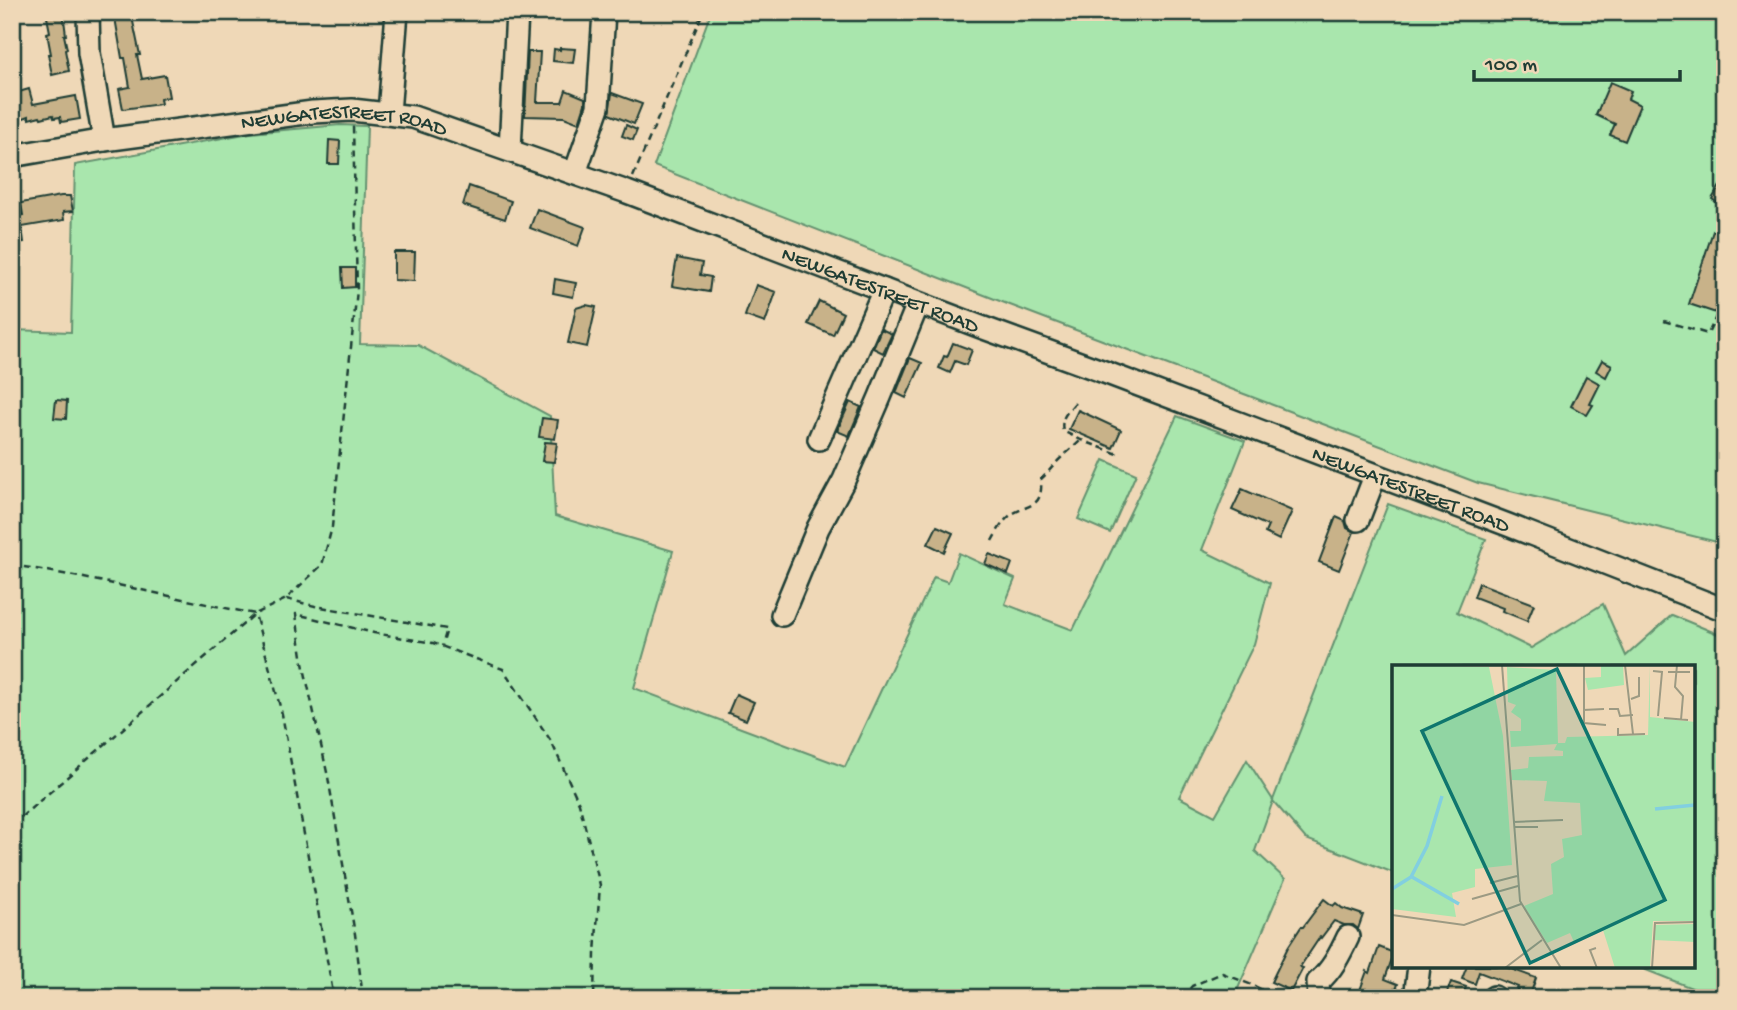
<svg xmlns="http://www.w3.org/2000/svg" width="1737" height="1010" font-family="'Gochi Hand',sans-serif">
<rect width="100%" height="100%" fill="#efd8b7"/>
<filter id="ink" filterUnits="userSpaceOnUse"><feTurbulence type="fractalNoise" baseFrequency=".0143" numOctaves="2"/><feDisplacementMap in="SourceGraphic" scale="14" xChannelSelector="R" yChannelSelector="G"/><feConvolveMatrix kernelMatrix="1 2 1 2 8 2 1 2 1" color-interpolation-filters="sRGB"/></filter>
<g filter="url(#ink)">
<g fill="#a9e6ad" stroke="#649270" stroke-width="2">
<polygon points="711,12 1725,12 1725,544 1478,483 1010,305 654,166"/>
<polygon points="340,125 367,126 360,344 418,345 550,416 555,516 673,551 634,688 845,767 934,577 948,582 959,553 1015,579 1005,604 1073,630 1177,416 1245,441 1202,550 1270,583 1254,644 1179,797 1215,816 1247,760 1273,800 1388,504 1486,539 1457,612 1531,648 1603,604 1626,656 1672,615 1725,637 1725,998 1717,998 1636,966 1693,966 1693,667 1394,667 1394,873 1306,839 1273,801 1255,851 1285,879 1234,998 12,998 12,330 71,332 75,165 250,133"/>
<polygon points="1104,460 1136,474 1110,533 1078,519"/>
</g>
<g fill="#c8b289" stroke="#1f3d34" stroke-width="2">
<polygon points="46,12 63,12 66,35 64,35 67,49 65,50 69,71 52,75 48,54 51,54 47,33 50,32"/>
<polygon points="114,12 131,12 140,55 137,55 142,79 165,75 169,97 160,99 161,104 123,109 119,89 130,87 125,58 122,58"/>
<polygon points="560,48 575,49 573,63 553,61 554,49 560,50"/>
<polygon points="528,52 540,52 537,102 562,102 566,90 585,98 585,104 579,123 564,117 525,116"/>
<polygon points="1610,82 1631,91 1628,99 1640,105 1625,141 1610,135 1615,124 1596,115"/>
<polygon points="29,89 33,104 76,96 80,119 61,122 60,117 54,118 53,115 41,118 40,116 29,119 29,116 21,119 20,113 14,115 12,94"/>
<polygon points="612,93 642,104 634,124 609,114"/>
<polygon points="626,125 637,130 633,140 622,136"/>
<polygon points="329,140 340,141 339,164 328,164"/>
<polygon points="1725,178 1725,208 1712,199"/>
<polygon points="469,186 511,201 505,219 463,205"/>
<polygon points="61,196 70,196 73,211 63,212 64,220 22,227 24,242 12,243 12,203 19,202 21,215 23,215 21,203"/>
<polygon points="537,209 585,227 578,246 530,228"/>
<polygon points="1713,231 1725,235 1725,288 1716,313 1689,304"/>
<polygon points="394,252 415,252 414,281 394,280"/>
<polygon points="677,258 702,263 700,275 711,277 709,292 672,286"/>
<polygon points="342,268 355,268 355,287 343,288"/>
<polygon points="555,279 576,283 573,297 553,293"/>
<polygon points="756,285 776,292 765,323 745,316"/>
<polygon points="819,301 843,313 833,335 808,324"/>
<polygon points="586,305 596,307 587,347 568,343 576,308"/>
<polygon points="881,329 892,334 883,353 873,348"/>
<polygon points="953,343 972,350 966,365 955,361 950,373 939,368 944,356 947,357"/>
<polygon points="910,358 922,363 906,398 896,393"/>
<polygon points="1602,360 1612,365 1606,377 1596,371"/>
<polygon points="1586,376 1600,384 1590,404 1593,405 1587,415 1571,406"/>
<polygon points="56,400 67,401 66,419 54,418"/>
<polygon points="850,402 861,407 849,436 837,431"/>
<polygon points="1078,410 1121,430 1113,448 1069,429"/>
<polygon points="542,418 558,420 555,439 539,437"/>
<polygon points="545,442 557,443 554,462 542,461"/>
<polygon points="1242,489 1292,511 1279,540 1265,533 1268,526 1232,510"/>
<polygon points="1336,517 1345,521 1347,528 1354,532 1339,570 1319,562"/>
<polygon points="937,526 953,533 944,552 928,544"/>
<polygon points="989,554 1012,563 1008,574 985,564"/>
<polygon points="1479,583 1534,604 1527,621 1502,611 1503,608 1474,597"/>
<polygon points="736,694 754,702 746,720 728,713"/>
<polygon points="1324,899 1333,906 1336,903 1342,908 1363,915 1358,929 1353,925 1344,925 1334,921 1321,938 1320,937 1300,967 1303,968 1291,991 1271,982 1288,947 1301,927 1303,927"/>
<polygon points="1379,947 1394,953 1385,979 1398,984 1393,998 1361,998 1363,994 1359,993 1367,971 1370,973"/>
<polygon points="1467,966 1503,966 1536,978 1529,998 1525,998 1515,994 1518,987 1479,972 1475,984 1462,979"/>
<polygon points="1451,982 1466,987 1463,998 1445,998"/>
</g>
<g fill="none" stroke-linecap="round" stroke-linejoin="round">
<defs>
<g id="minor">
<polyline points="88,12 89,53 104,140"/>
<polyline points="389,113 397,12"/>
<polyline points="510,149 517,12"/>
<path id="s1" d="M12,156L104,140L313,112L352,110L413,117L627,192L981,327L1107,373L1508,525L1725,610"/>
<polyline points="575,173 598,107 604,12"/>
<polyline points="819,439 884,290"/>
<polyline points="1358,520 1375,476"/>
<polyline points="782,615 818,528 844,480 880,397 918,304"/>
<path d="M1319,998L1318,982C1332,970 1340,954 1348,937"/>
<polyline points="1415,998 1419,966"/>
<polyline points="1494,998 1494,997"/>
</g>
</defs>
<use href="#minor" stroke="#1f3d34" stroke-width="26"/>
<g stroke="#1f3d34" stroke-width="2.5" stroke-dasharray="7 5" stroke-linecap="butt">
<polyline points="633,177 703,12"/>
<polyline points="1664,321 1708,334 1725,297"/>
<path d="M1075,403C1067,412 1060,418 1063,431L1081,440L1118,454"/>
<path d="M992,541C997,532 1003,520 1012,514C1031,503 1043,508 1041,479C1049,472 1055,463 1062,457C1069,451 1075,446 1081,440"/>
<path d="M12,565C94,578 174,598 255,614L282,714L334,998"/>
<polyline points="286,599 315,606 447,629 442,646"/>
<polyline points="12,825 255,614 286,599 322,565 332,527 357,290 353,126"/>
<polyline points="12,983 27,998"/>
<polyline points="363,998 355,934 328,777 303,663 296,614 374,633 433,643 503,669 551,741 579,803 600,885 595,953 594,998"/>
<polyline points="1182,998 1192,986 1222,973 1252,985 1280,998"/>
</g>
<use href="#minor" stroke="#efd8b7" stroke-width="21"/>
</g>
</g>
<g text-anchor="middle" stroke-width="5" stroke-linejoin="round" paint-order="stroke">
<g font-size="21" fill="#1f3d34" stroke="#efd8b7">
<text dy="7" stroke="none"><textPath href="#s1" startOffset="336">NEWGATESTREET ROAD</textPath></text>
<text dy="7" stroke="none"><textPath href="#s1" startOffset="903">NEWGATESTREET ROAD</textPath></text>
<text dy="7" stroke="none"><textPath href="#s1" startOffset="1470">NEWGATESTREET ROAD</textPath></text>
</g>
</g>
<g transform="translate(1392 665)">
<rect width="303" height="303" fill="#efd8b7"/>
<path d="M0,0L97,2L111,71L120,200L83,204V222L60,228L64,252L0,244ZM209,0H231L232,20L196,25L193,13L209,12ZM258,0V52L303,57V256H261L258,303H223L211,265L182,277L178,268L155,278L132,241L161,229L159,199L172,192L170,174L190,170L188,138L152,136L155,116L120,115L119,105L136,103L137,92L171,91V86L162,85L165,79L119,82L118,66H129V54L119,47L124,40L116,37L115,2L164,5L166,78H173L175,72L256,70ZM303,259V277L262,275L263,260Z" fill="#a9e6ad"/>
<path fill="none" stroke="#82cfe0" stroke-width="3.5" d="M263,144L303,140M20,212L67,239M0,224L19,212L35,181L50,131"/>
<path fill="none" stroke="#9c9a83" stroke-width="2" d="M110,0L128,236L169,303M233,0L241,69M285,0L283,22L291,31L289,55M192,1V58L214,60M261,6L270,7L266,51M276,7H298M239,34L247,31V12M217,44H226L228,51L241,50M191,45L212,44M272,53L296,55M226,63V70L253,69M121,157L171,155M122,162H146M98,218L125,211M80,234L126,221M0,250L72,260L129,239M204,283L198,285L205,303M113,303L150,275M260,303L263,258L303,257"/>
<path fill="#0f766e" fill-opacity="0.15" stroke="#0f766e" stroke-width="3.5" d="M165,4L273,235L138,298L30,66Z"/>
<rect width="303" height="303" fill="none" stroke="#1f3d34" stroke-width="3.5"/>
</g>
<rect width="1737" height="1010" fill="none" stroke="#efd8b7" stroke-width="42"/>
<rect x="21" y="21" width="1695" height="968" fill="none" stroke="#1f3d34" stroke-width="2.5" filter="url(#ink)"/>
<path d="M1474 70v10h206v-10" fill="none" stroke="#1f3d34" stroke-width="3.5"/>
<text x="1485" y="70" font-size="21" fill="#1f3d34" stroke="#efd8b7" stroke-width="5" paint-order="stroke">100 m</text>
</svg>
